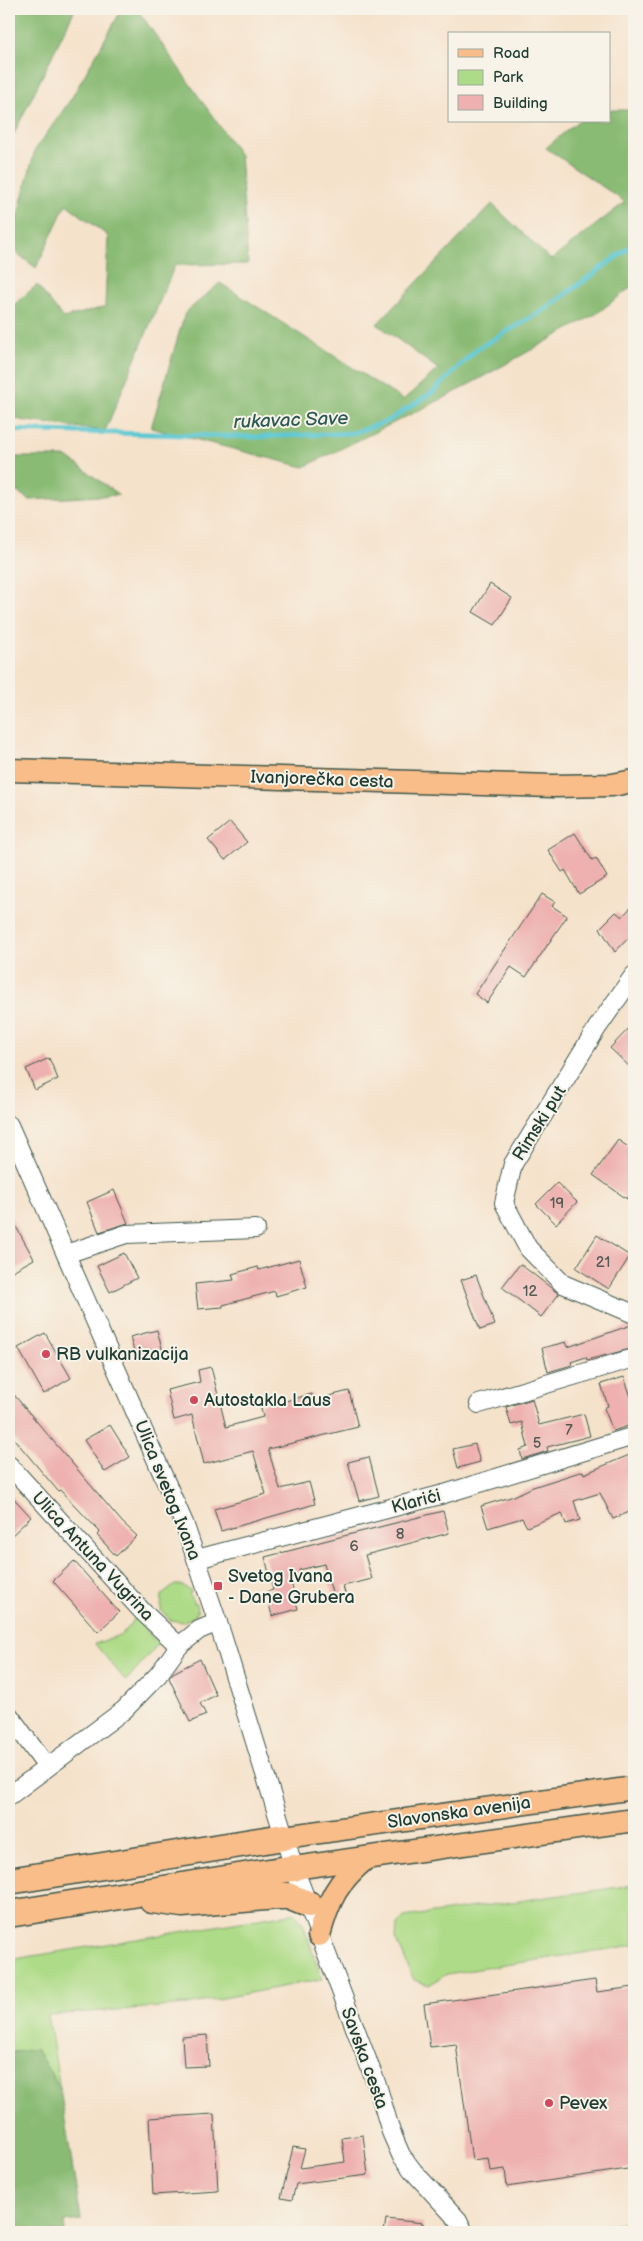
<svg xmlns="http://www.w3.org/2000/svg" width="643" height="2241" font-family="'Balsamiq Sans',sans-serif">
<rect width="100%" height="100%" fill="#f7f3e8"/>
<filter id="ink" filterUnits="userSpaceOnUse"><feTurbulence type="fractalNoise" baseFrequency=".02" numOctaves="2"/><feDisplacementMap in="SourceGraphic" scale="10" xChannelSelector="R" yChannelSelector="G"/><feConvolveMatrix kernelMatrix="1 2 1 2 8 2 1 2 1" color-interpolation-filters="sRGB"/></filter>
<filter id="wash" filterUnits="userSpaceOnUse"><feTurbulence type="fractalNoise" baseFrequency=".0096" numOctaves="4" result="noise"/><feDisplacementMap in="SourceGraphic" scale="20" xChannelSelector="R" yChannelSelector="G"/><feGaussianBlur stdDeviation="1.12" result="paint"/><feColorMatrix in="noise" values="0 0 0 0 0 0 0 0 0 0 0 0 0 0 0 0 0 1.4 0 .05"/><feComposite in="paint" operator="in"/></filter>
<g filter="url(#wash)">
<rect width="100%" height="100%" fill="#f5e2cb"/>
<g fill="#aedb87" stroke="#668c5e">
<polygon points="175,1585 182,1585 192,1592 189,1594 194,1603 197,1603 198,1610 196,1615 183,1622 170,1620 161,1610 162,1595"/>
<polygon points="135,1618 158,1644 126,1681 95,1644 122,1634"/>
<polygon points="634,1885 634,1945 447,1974 429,1985 414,1980 396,1939 397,1925 404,1917"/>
<polygon points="295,1913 303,1924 322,1979 187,2005 48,2015 60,2089 36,2050 9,2053 9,1960"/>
<polygon points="634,2221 634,2232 548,2232 626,2222"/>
</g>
<g fill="#8abb74" stroke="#547c54">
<polygon points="9,9 75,9 9,144"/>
<polygon points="122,9 137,9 240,155 248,264 175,265 105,431 20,420 9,416 9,309 37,285 63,318 105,307 108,236 66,204 36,268 9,247 35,150 71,99"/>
<polygon points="609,110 634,110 634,285 596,314 450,395 304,467 151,428 185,313 220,283 403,400 438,369 377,324 492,204 551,260 625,202 546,148 578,121 609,121"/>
<polygon points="9,457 67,457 119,495 30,500 9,487"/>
<polygon points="36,2049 60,2089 81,2220 64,2222 65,2232 9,2232 9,2053"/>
</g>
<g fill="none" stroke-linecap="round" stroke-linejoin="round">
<polyline stroke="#5bc7d2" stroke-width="5" points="9,430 256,437 353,433 388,421 433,392 477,349 547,308 634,244"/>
</g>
<g id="blocks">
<g fill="#eeb1af">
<polygon points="490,584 512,598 495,625 473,612"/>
<polygon points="230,822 247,842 225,860 208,840"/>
<polygon points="575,833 592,860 596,858 607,877 579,894 565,870 562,872 548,850"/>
<polygon points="542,894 555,902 552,906 567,916 526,977 511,967 487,1003 475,994"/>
<polygon points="634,904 634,932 615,952 600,928 616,912 622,917"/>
<polygon points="634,1023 634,1071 610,1048"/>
<polygon points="49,1058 58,1079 35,1090 26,1069"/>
<polygon points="618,1140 634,1151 634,1189 627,1199 593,1175"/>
<polygon points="557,1183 577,1202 556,1224 536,1204"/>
<polygon points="114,1190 128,1223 99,1232 87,1202"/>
<polygon points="9,1214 34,1259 9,1273"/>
<polygon points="597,1235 630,1256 609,1289 576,1268"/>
<polygon points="124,1253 137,1278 110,1292 97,1266"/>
<polygon points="299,1259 307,1287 276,1296 275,1291 223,1305 223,1307 198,1309 195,1284 234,1280 232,1274 258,1267 259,1270"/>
<polygon points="520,1264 559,1294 541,1317 502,1287"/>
<polygon points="476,1275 495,1325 480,1330 461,1280"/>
<polygon points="634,1324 634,1348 587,1360 586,1357 571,1362 572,1365 548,1372 542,1348 566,1342 568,1347"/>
<polygon points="157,1330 163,1352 136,1359 130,1337"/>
<polygon points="45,1333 71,1378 44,1394 18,1348"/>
<polygon points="211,1367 226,1427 263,1417 260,1405 277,1400 278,1403 312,1394 313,1400 349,1391 358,1427 268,1449 280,1489 309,1482 315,1504 221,1531 214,1509 266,1494 253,1451 204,1464 192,1415 174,1420 167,1390 200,1382 198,1370"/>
<polygon points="624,1377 631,1397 634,1396 634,1424 613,1431 604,1408 608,1406 601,1384"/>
<polygon points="9,1389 122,1522 137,1536 116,1556 97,1535 100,1532 60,1490 58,1491 9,1433"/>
<polygon points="532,1399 539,1425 584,1414 590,1436 547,1447 548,1451 522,1459 520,1450 528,1447 522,1422 511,1425 506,1407"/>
<polygon points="110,1425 130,1457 105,1472 84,1440"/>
<polygon points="475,1444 480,1462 458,1468 453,1449"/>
<polygon points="634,1453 634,1510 613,1519 600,1493 574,1501 580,1520 566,1524 562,1513 527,1527 522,1518 488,1528 481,1506 514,1496 533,1487 583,1471 584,1474"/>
<polygon points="369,1457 379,1496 359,1501 348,1462"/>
<polygon points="9,1493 31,1517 9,1538"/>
<polygon points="443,1511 449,1533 365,1555 372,1579 343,1586 345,1593 333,1596 324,1564 299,1570 300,1576 290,1578 298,1609 272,1616 266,1592 273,1590 265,1557 304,1547 304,1546"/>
<polygon points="74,1561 119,1612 98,1632 53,1581"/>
<polygon points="200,1659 216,1695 200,1703 206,1715 190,1722 169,1678 173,1673"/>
<polygon points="595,1980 597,1992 634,1987 634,2168 507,2187 505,2169 490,2171 488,2158 472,2160 456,2044 430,2047 424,2004"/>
<polygon points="207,2035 209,2066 184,2067 182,2037"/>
<polygon points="214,2114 218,2191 153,2195 149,2118"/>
<polygon points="363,2135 368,2175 296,2184 292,2200 281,2198 293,2147 305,2149 300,2168 345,2162 342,2138"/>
<polygon points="386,2219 423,2223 423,2232 384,2232"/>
</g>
</g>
</g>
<g filter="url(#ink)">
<use href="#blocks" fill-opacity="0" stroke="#3f564b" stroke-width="1"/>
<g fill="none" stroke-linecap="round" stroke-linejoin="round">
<defs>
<g id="minor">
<polyline points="634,975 597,1028 513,1164 504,1203 528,1248 563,1284 634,1314"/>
<polyline points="9,1125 184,1523 222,1635 294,1868 378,2088 391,2132 401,2155 413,2171 458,2220 464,2232"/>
<polyline points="66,1254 126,1234 256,1229"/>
<polyline points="479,1404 634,1358"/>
<polyline points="9,1465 143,1612 179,1646"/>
<polyline points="197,1559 444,1494 634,1436"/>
<polyline points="9,1715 47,1767"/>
<polyline points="9,1796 124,1710 158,1675 179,1646 199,1630 218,1622"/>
</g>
<g id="major">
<polyline points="9,770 553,786 612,785 634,781"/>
<polyline points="284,1837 634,1788"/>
<polyline points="294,1868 634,1820"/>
<path d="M319,1935C329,1899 337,1882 366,1858"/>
</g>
<g id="highway">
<polyline points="9,1881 284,1837"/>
<polyline points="152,1900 182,1904 278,1896 288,1896 308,1904"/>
<polyline points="9,1914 294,1868"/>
</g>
</defs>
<use href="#minor" stroke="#3f564b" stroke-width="20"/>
<use href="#major" stroke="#3f564b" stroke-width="25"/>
<use href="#highway" stroke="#3f564b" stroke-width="29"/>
<use href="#minor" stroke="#fff" stroke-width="18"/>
<use href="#major" stroke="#f8bd89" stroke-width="22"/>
<use href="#highway" stroke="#f8bd89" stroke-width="26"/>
</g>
</g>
<g fill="#d1495b" stroke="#f7f3e8" stroke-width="2">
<circle cx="46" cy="1354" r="5"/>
<circle cx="194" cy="1400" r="5"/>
<rect x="213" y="1581" width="10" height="10" rx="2.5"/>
<circle cx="549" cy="2103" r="5"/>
</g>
<g text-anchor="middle" stroke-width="4" stroke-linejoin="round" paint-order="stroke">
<g font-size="15" fill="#535a53">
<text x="557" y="1208">19</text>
<text x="603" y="1267">21</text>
<text x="530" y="1296">12</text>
<text x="569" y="1435">7</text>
<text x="537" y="1448">5</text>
<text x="400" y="1539">8</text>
<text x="354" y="1551">6</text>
</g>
<g font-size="18" fill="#1f3d34" stroke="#f7f3e8">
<text transform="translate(322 779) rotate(2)" y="6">Ivanjorečka cesta</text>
<text transform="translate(539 1123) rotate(-58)" y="6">Rimski put</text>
<text transform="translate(168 1490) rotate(68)" y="6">Ulica svetog Ivana</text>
<text transform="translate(416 1501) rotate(-15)" y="6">Klarići</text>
<text transform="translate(93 1556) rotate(47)" y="6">Ulica Antuna Vugrina</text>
<text transform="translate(459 1812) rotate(-8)" y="6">Slavonska avenija</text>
<text transform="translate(365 2058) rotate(70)" y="6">Savska cesta</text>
</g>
<g font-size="18" fill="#1f3d34" stroke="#f7f3e8" text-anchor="start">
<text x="56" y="1360">RB vulkanizacija</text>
<text x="204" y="1406">Autostakla Laus</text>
<text x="228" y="1582">Svetog Ivana<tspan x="228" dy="21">- Dane Grubera</tspan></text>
<text x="559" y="2109">Pevex</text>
</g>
<g font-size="19" font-style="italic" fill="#2b5954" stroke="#f7f3e8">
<text transform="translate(291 419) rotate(-2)" y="7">rukavac Save</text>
</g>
</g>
<rect width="643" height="2241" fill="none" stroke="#f7f3e8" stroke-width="30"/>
<rect x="448" y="32" width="162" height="90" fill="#f7f3e8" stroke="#a1aaa0"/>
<rect x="458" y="49" width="25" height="8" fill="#f8bd89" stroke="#a1aaa0"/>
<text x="493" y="58" font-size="15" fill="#1f3d34">Road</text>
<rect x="458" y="70" width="25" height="15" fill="#aedb87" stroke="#a1aaa0"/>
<text x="493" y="82" font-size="15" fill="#1f3d34">Park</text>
<rect x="458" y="95" width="25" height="15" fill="#eeb1af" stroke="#a1aaa0"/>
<text x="493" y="108" font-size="15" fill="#1f3d34">Building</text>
</svg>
